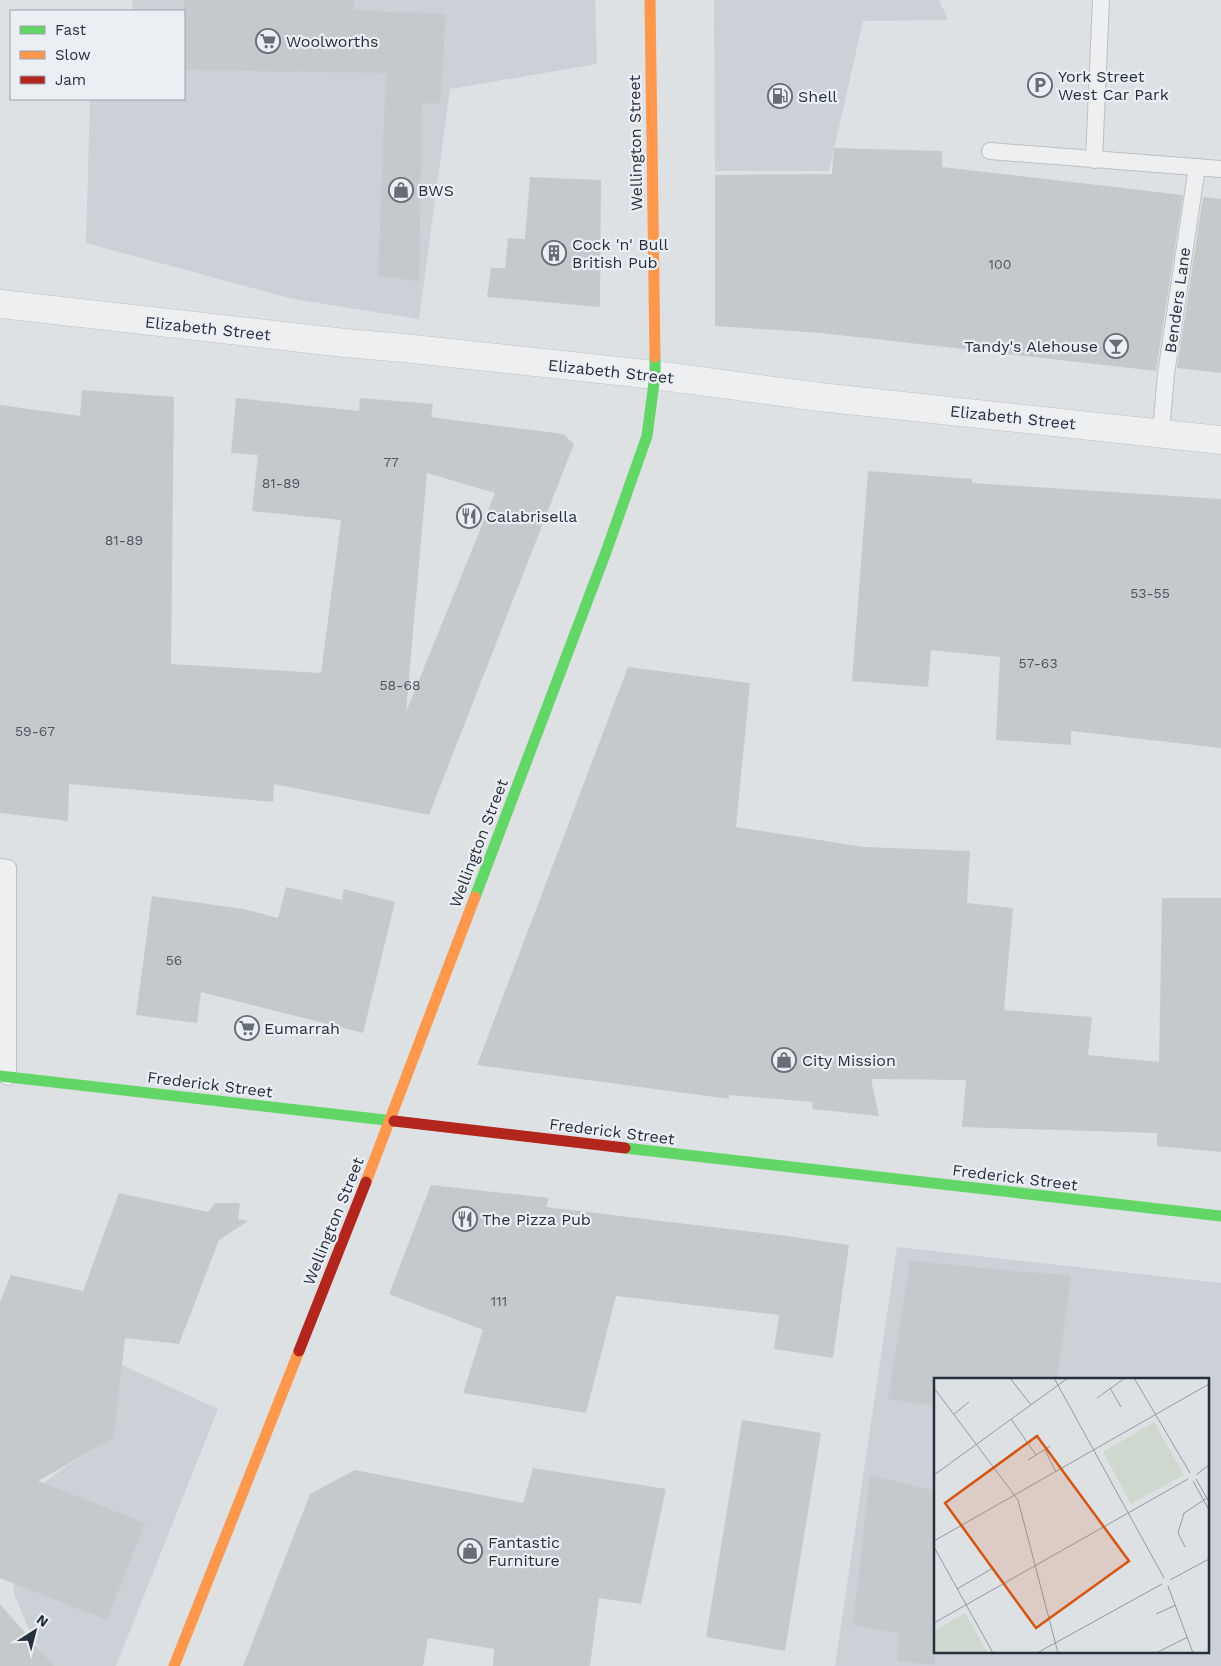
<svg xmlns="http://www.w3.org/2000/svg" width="1221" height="1666" font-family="'Work Sans',sans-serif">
<rect width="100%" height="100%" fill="#dee1e4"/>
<g fill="#ccd0d7" fill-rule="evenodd">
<polygon points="132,0 595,0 597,64 450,89 419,319 293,299 86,243 90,99 184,99 184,11 133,11"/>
<polygon points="714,0 939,0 948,20 863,21 829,171 715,171"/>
<path d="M897,1247L1221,1283V1666H835ZM935,1380H1207V1652H935Z"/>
<polygon points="122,1365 218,1409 116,1666 54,1666 42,1652 27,1625 14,1593 11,1558 41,1485 71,1463 114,1438"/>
</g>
<g fill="#c6c9cc" fill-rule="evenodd">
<polygon points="184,0 354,0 354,10 446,14 440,103 422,104 419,281 378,276 386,73 184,70"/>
<polygon points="834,148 942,151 942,167 1183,195 1156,371 821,333 715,326 715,175 832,174"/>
<polygon points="530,177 601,180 600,307 487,297 491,268 505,268 508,238 525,239"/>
<polygon points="1203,197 1221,199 1221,373 1177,368"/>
<path d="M82,390L174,397L171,664L321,673L341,520L252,511L258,455L231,453L236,398L359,411L360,398L433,404L431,417L563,434L574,444L429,815L274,784L273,802L69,784L68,821L0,813V405L80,416ZM427,473L495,493L406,712Z"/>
<polygon points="868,471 972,479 972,483 1221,499 1221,748 1071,731 1071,745 996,740 1000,657 931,650 928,687 852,681"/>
<polygon points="628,667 750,683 736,827 864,847 970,851 967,903 1013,908 1004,1010 1092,1017 1088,1055 1159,1062 1162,898 1221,898 1221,1152 1157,1146 1157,1133 962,1127 966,1080 871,1079 879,1116 812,1109 813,1102 729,1095 729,1099 477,1065"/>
<polygon points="286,887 342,900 344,889 395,902 363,1033 201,992 197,1023 136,1015 152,896 243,909 278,918"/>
<polygon points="431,1185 549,1198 546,1207 787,1236 849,1245 833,1358 774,1349 779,1315 616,1296 586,1413 463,1393 483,1330 389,1294"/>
<polygon points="119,1193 208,1212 215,1203 240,1203 238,1219 248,1221 219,1240 179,1344 125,1338 114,1438 38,1481 145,1523 107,1620 0,1578 0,1302 11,1275 83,1291"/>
<polygon points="910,1261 1071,1276 1057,1380 935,1380 935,1406 888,1399"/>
<polygon points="742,1420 821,1433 785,1651 706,1637"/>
<polygon points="533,1468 666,1489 641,1604 599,1598 590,1666 493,1666 494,1649 428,1638 423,1666 243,1666 310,1494 355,1470 523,1503"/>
<polygon points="870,1475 935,1491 935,1665 897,1661 899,1633 853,1625"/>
<polygon points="0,1604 54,1666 0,1666"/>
</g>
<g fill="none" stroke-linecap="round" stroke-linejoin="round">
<defs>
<g id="lane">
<polyline points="990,151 1221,169"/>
<polyline points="1094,160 1101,0"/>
<polyline points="1161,432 1166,374 1197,167"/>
<polyline points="0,867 8,868 8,1077"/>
</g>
<polyline id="street" points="0,304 345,343 404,348 655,375 820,397 1221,440"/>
</defs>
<use href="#lane" stroke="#bdbfc2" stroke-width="18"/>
<use href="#street" stroke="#bdbfc2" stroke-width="29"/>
<use href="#lane" stroke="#edeff0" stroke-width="16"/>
<use href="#street" stroke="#edeff0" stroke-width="28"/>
<g stroke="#63d668" stroke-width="11">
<polyline points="475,897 606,552 647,436 655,375 655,357"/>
<polyline points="0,1076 394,1121"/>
<polyline points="625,1148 1221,1216"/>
</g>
<g stroke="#ff974d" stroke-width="11">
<polyline points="650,0 655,357"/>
<polyline points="366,1182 475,897"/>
<polyline points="174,1666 299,1351"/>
</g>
<g stroke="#b3261e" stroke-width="11">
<polyline points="394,1121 625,1148"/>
<polyline points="299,1351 366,1182"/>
</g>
</g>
<defs>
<symbol id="supermarket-ring" viewBox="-11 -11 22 22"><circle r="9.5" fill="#ebeff4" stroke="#666d77" stroke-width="1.5"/><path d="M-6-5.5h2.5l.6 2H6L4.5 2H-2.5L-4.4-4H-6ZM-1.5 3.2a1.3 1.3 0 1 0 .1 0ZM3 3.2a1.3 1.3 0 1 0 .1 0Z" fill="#666d77"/></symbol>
<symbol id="parking-ring" viewBox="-11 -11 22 22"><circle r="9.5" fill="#ebeff4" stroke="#666d77" stroke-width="1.5"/><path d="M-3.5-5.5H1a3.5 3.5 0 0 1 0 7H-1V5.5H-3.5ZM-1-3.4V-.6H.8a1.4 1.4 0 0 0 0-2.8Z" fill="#666d77"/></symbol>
<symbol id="fuel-ring" viewBox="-11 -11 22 22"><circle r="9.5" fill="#ebeff4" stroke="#666d77" stroke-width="1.5"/><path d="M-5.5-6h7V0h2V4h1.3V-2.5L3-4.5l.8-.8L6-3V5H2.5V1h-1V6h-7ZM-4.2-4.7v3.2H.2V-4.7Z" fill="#666d77"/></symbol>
<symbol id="shop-ring" viewBox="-11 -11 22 22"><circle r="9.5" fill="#ebeff4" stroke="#666d77" stroke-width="1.5"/><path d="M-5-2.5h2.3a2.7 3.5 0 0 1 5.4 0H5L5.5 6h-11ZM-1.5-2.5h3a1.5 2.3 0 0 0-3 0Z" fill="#666d77"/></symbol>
<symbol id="building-ring" viewBox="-11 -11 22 22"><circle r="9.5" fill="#ebeff4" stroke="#666d77" stroke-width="1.5"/><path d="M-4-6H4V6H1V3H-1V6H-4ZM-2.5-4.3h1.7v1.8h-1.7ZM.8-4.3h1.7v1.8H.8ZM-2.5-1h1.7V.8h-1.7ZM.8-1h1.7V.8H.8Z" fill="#666d77"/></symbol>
<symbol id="bar-ring" viewBox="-11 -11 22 22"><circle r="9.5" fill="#ebeff4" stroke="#666d77" stroke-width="1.5"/><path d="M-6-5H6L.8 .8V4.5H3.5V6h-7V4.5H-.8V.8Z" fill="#666d77"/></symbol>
<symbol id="restaurant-ring" viewBox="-11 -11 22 22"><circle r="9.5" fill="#ebeff4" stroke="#666d77" stroke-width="1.5"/><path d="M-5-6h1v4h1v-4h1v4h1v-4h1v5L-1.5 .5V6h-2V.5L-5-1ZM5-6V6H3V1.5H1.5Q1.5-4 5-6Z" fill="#666d77"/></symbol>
</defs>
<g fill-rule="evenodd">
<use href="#supermarket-ring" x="254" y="27" width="28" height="28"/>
<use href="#parking-ring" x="1026" y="71" width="28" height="28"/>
<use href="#fuel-ring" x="766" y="82" width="28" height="28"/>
<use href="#shop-ring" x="387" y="176" width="28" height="28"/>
<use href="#building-ring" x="540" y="239" width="28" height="28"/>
<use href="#bar-ring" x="1102" y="332" width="28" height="28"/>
<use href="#restaurant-ring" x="455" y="502" width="28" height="28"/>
<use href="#supermarket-ring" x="233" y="1014" width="28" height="28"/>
<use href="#shop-ring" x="770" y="1046" width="28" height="28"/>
<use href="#restaurant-ring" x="451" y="1205" width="28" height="28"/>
<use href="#shop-ring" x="456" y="1537" width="28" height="28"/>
</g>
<g text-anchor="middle" stroke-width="4.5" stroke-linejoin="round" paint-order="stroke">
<g font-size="14" fill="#4f5661">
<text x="1000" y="269">100</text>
<text x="391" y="467">77</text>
<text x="281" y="488">81-89</text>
<text x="124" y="545">81-89</text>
<text x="1150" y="598">53-55</text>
<text x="1038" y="668">57-63</text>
<text x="400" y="690">58-68</text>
<text x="35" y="736">59-67</text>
<text x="174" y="965">56</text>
<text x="499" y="1306">111</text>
</g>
<g font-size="16" fill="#262f3c" stroke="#ebeff4" text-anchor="start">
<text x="286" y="47">Woolworths</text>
<text x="1058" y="82">York Street<tspan x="1058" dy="18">West Car Park</tspan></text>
<text x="798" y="102">Shell</text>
<text x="418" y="196">BWS</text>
<text x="572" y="250">Cock 'n' Bull<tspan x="572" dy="18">British Pub</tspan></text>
<text x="1098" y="352" text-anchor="end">Tandy's Alehouse</text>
<text x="486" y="522">Calabrisella</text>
<text x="264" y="1034">Eumarrah</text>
<text x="802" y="1066">City Mission</text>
<text x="482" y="1225">The Pizza Pub</text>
<text x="488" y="1548">Fantastic<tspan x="488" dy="18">Furniture</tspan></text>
</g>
<g font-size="16" fill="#262f3c" stroke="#ebeff4">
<text transform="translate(635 143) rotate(-91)" y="6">Wellington Street</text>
<text transform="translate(1177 300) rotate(-82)" y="6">Benders Lane</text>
<text transform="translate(208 328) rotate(6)" y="6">Elizabeth Street</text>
<text transform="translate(611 371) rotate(6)" y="6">Elizabeth Street</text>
<text transform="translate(1013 417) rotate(6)" y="6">Elizabeth Street</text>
<text transform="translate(478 843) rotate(-69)" y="6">Wellington Street</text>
<text transform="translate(210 1084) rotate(7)" y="6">Frederick Street</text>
<text transform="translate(612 1131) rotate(7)" y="6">Frederick Street</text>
<text transform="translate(1015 1177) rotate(7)" y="6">Frederick Street</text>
<text transform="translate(333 1221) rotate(-68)" y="6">Wellington Street</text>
</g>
</g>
<g transform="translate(934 1378)">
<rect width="275" height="275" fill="#dee1e4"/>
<path d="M220,44L250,97L197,126L169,74ZM31,235L54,275H0V253Z" fill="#cfd8cf"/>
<path fill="none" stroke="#949aa1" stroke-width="1" d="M76,0L97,27M120,0L230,200M200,0L256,95M0,10L84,122L124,275M176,10L187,29M163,20L191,0M20,36L35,24M77,41L102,77M111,72L122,94M94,82L116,68M0,97L134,0M262,97L275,87M262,101L275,124M259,103L275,132M0,163L275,6M0,169L59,275M251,169L244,155L250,135L273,120M236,202L275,181M234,208L259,275M23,211L59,190L71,206M222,236L242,227M0,245L254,101M103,275L228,206M222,275L254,259"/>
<path fill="#d55511" fill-opacity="0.15" stroke="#d55511" stroke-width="2.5" d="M103,58L195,183L102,250L11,125Z"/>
<rect width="275" height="275" fill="none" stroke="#262f3c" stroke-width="2.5"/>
</g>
<rect x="10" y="10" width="175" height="90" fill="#ebeff4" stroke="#9ca2aa"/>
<rect x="20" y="26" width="25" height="8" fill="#63d668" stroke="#9ca2aa"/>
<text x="55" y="35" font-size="15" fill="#262f3c">Fast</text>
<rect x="20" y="51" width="25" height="8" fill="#ff974d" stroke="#9ca2aa"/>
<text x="55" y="60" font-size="15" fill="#262f3c">Slow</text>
<rect x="20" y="76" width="25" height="8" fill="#b3261e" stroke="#9ca2aa"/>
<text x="55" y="85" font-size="15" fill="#262f3c">Jam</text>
<g transform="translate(35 1631) rotate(36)" stroke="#ebeff4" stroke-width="4" paint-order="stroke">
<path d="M0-4L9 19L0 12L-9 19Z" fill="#262f3c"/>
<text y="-8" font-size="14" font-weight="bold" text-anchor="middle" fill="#262f3c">N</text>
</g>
</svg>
